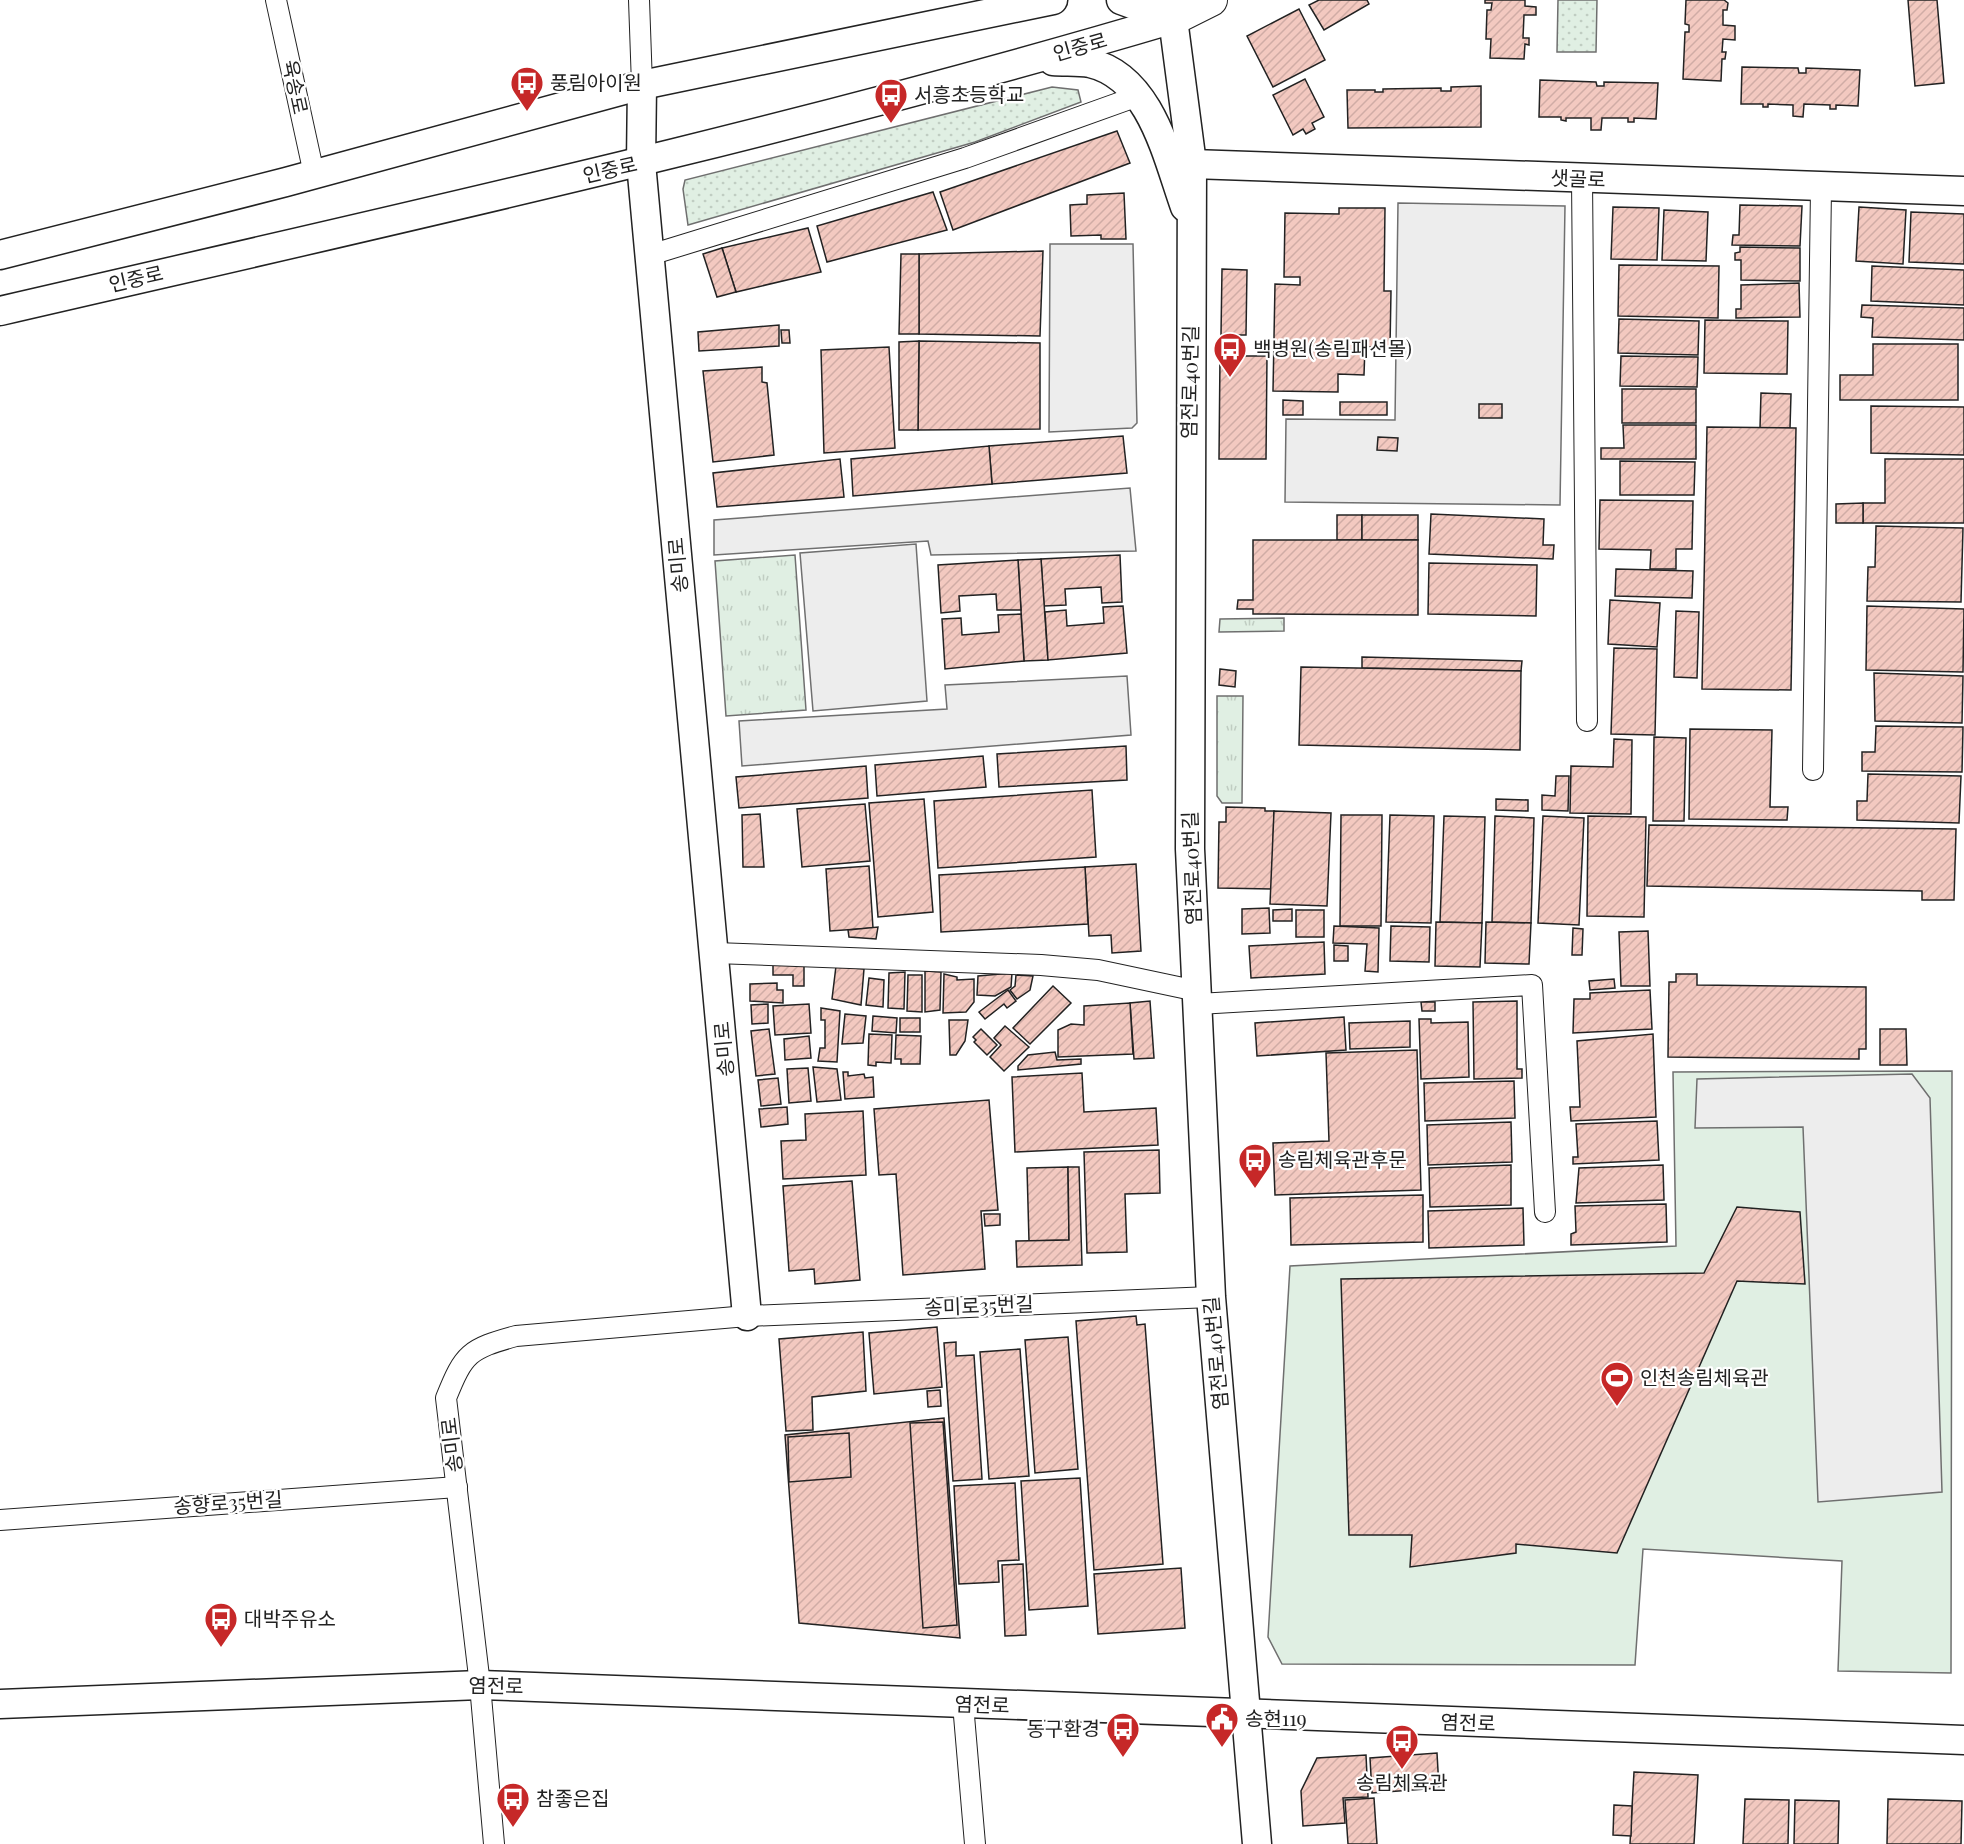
<svg xmlns="http://www.w3.org/2000/svg" width="1964" height="1844" font-family="'Playfair Display','Noto Sans KR',serif">
<defs>
<pattern id="grass-tufts" width="24" height="20" patternUnits="userSpaceOnUse" patternTransform="scale(1.5)"><rect width="24" height="20" fill="#e0efe3"/><path d="M3 7l-1-3M5 7V3M7 7l1-3M15 17l-1-3M17 17v-4M19 17l1-3" fill="none" stroke="#c0cdc2"/></pattern>
<pattern id="park-dots" width="8" height="8" patternUnits="userSpaceOnUse" patternTransform="scale(1.5)"><rect width="8" height="8" fill="#e0efe3"/><path d="M2 2h.1M6 6h.1" fill="none" stroke="#c0cdc2" stroke-width="1.8" stroke-linecap="round"/></pattern>
<pattern id="building-hatch" width="6" height="6" patternUnits="userSpaceOnUse" patternTransform="scale(1.5)"><rect width="6" height="6" fill="#f3c9c0"/><path d="M-1 1l2-2M0 6l6-6M5 7l2-2" fill="none" stroke="#d0aca5"/></pattern>
</defs>
<rect width="100%" height="100%" fill="#fff"/>
<g fill="url(#grass-tufts)" stroke="#6f6f6f" stroke-width="1.5">
<polygon points="795,555 806,710 726,716 715,561"/>
<polygon points="1284,618 1284,631 1219,632 1220,619"/>
<polygon points="1217,696 1243,696 1242,803 1222,803 1217,796"/>
</g>
<g fill="url(#park-dots)" stroke="#6f6f6f" stroke-width="1.5">
<polygon points="1558,0 1597,0 1596,52 1557,52"/>
<polygon points="1052,87 1078,90 1081,102 975,142 688,225 683,189 685,180"/>
</g>
<polygon fill="#e0efe3" stroke="#6f6f6f" stroke-width="1.5" points="1952,1071 1951,1673 1838,1671 1842,1561 1643,1549 1635,1665 1282,1664 1268,1637 1290,1266 1676,1246 1673,1072"/>
<g fill="#ededed" stroke="#6f6f6f" stroke-width="1.5">
<polygon points="1398,203 1565,206 1560,505 1285,502 1286,419 1395,420"/>
<polygon points="1050,244 1133,244 1137,423 1132,428 1049,432"/>
<polygon points="1130,488 1136,551 931,555 928,541 714,555 714,520"/>
<polygon points="916,544 927,701 813,711 800,553"/>
<polygon points="1127,676 1131,735 742,766 739,721 947,709 945,685"/>
<polygon points="1912,1074 1930,1098 1942,1492 1818,1502 1803,1127 1695,1128 1697,1079"/>
</g>
<g fill="url(#building-hatch)" stroke="#222" stroke-width="1.5">
<polygon points="1319,0 1367,0 1369,4 1324,30 1309,5"/>
<polygon points="1485,0 1525,0 1525,6 1536,7 1536,15 1524,15 1523,38 1529,38 1529,45 1525,44 1524,59 1490,58 1491,39 1486,39 1487,10 1491,10 1492,3 1485,3"/>
<polygon points="1686,0 1724,0 1728,3 1727,10 1723,10 1723,25 1735,26 1735,40 1723,39 1722,52 1726,52 1725,59 1722,59 1721,81 1683,79 1685,32 1689,32 1689,25 1685,24"/>
<polygon points="1908,0 1937,0 1944,83 1915,86"/>
<polygon points="1299,9 1325,60 1273,87 1247,36"/>
<polygon points="1742,67 1798,68 1799,73 1806,73 1806,68 1860,70 1858,106 1836,105 1836,109 1830,109 1830,105 1804,104 1803,117 1793,116 1793,105 1768,104 1768,107 1763,107 1763,104 1741,104"/>
<polygon points="1305,79 1324,117 1312,123 1315,129 1306,134 1303,129 1293,135 1273,95"/>
<polygon points="1540,80 1596,82 1597,86 1604,86 1604,82 1658,83 1656,119 1634,118 1634,122 1628,122 1628,118 1602,118 1601,130 1591,130 1591,118 1566,118 1566,121 1561,120 1561,117 1539,117"/>
<polygon points="1481,86 1481,127 1348,128 1347,90 1375,90 1375,92 1383,92 1383,89 1441,88 1441,91 1451,91 1451,87"/>
<polygon points="1117,131 1130,163 953,230 940,192"/>
<polygon points="933,192 947,230 827,262 817,226"/>
<polygon points="1124,193 1126,239 1101,239 1101,235 1071,236 1070,205 1087,204 1087,195"/>
<polygon points="1740,205 1802,206 1800,246 1732,245 1733,235 1739,235"/>
<polygon points="1613,207 1659,208 1657,260 1611,259"/>
<polygon points="1859,207 1906,210 1903,264 1856,261"/>
<polygon points="1339,208 1385,208 1384,291 1391,291 1390,347 1365,347 1364,375 1338,374 1338,392 1273,391 1275,284 1300,285 1300,277 1284,277 1285,213 1339,214"/>
<polygon points="1664,210 1708,212 1706,261 1662,260"/>
<polygon points="1911,212 1964,214 1964,264 1909,262"/>
<polygon points="808,228 821,272 736,292 722,248"/>
<polygon points="1740,247 1800,248 1800,281 1741,280 1741,260 1735,260 1735,253 1740,252"/>
<polygon points="722,248 736,292 717,297 703,254"/>
<polygon points="1043,251 1040,336 919,334 919,254"/>
<polygon points="901,254 919,254 919,334 899,334"/>
<polygon points="1619,265 1719,266 1718,318 1618,316"/>
<polygon points="1872,266 1964,270 1964,305 1871,301"/>
<polygon points="1222,269 1247,270 1246,335 1221,335"/>
<polygon points="1799,283 1800,317 1736,318 1736,309 1741,309 1741,285"/>
<polygon points="1862,305 1964,308 1964,340 1872,337 1873,318 1861,317"/>
<polygon points="1619,319 1699,321 1698,355 1618,353"/>
<polygon points="1705,320 1788,321 1787,374 1704,373"/>
<polygon points="779,325 779,346 699,351 698,332"/>
<polygon points="781,330 789,330 790,343 782,343"/>
<polygon points="919,341 1040,343 1040,429 918,430"/>
<polygon points="919,341 918,430 899,430 899,342"/>
<polygon points="1873,344 1958,344 1958,400 1840,400 1840,375 1873,375"/>
<polygon points="889,347 895,448 824,453 821,350"/>
<polygon points="1220,356 1267,356 1266,459 1219,459"/>
<polygon points="1621,356 1698,357 1697,387 1620,386"/>
<polygon points="762,367 762,382 767,383 774,455 713,462 703,371"/>
<rect x="1622" y="389" width="74" height="34"/>
<polygon points="1761,393 1791,394 1790,428 1760,428"/>
<polygon points="1283,400 1303,401 1303,415 1283,415"/>
<rect x="1340" y="402" width="47" height="13"/>
<rect x="1479" y="404" width="23" height="14"/>
<polygon points="1871,406 1964,407 1964,455 1871,453"/>
<polygon points="1623,425 1696,425 1696,459 1601,459 1601,448 1624,448"/>
<polygon points="1707,427 1796,428 1791,690 1702,689"/>
<polygon points="1123,436 1127,473 992,484 989,446"/>
<polygon points="1378,437 1398,438 1397,451 1377,450"/>
<polygon points="989,446 992,484 853,496 851,459"/>
<polygon points="840,459 844,497 717,507 713,473"/>
<polygon points="1885,459 1964,459 1964,523 1863,523 1863,503 1885,503"/>
<polygon points="1620,461 1695,462 1694,495 1620,495"/>
<polygon points="1600,500 1693,501 1692,549 1676,549 1676,569 1650,569 1651,550 1599,549"/>
<polygon points="1863,503 1863,523 1836,523 1836,504"/>
<polygon points="1431,514 1544,519 1543,545 1554,545 1553,559 1429,554"/>
<rect x="1337" y="515" width="25" height="25"/>
<rect x="1362" y="515" width="56" height="25"/>
<polygon points="1876,526 1963,528 1961,602 1867,601 1868,567 1875,567"/>
<polygon points="1253,540 1418,540 1418,615 1253,614 1253,609 1237,609 1238,600 1253,600"/>
<polygon points="1120,555 1122,602 1102,603 1101,587 1065,589 1066,605 1044,606 1041,559"/>
<polygon points="1041,559 1048,660 1024,661 1018,560"/>
<polygon points="1018,560 1021,610 997,610 996,594 959,596 960,611 941,613 938,565"/>
<polygon points="1429,563 1537,565 1536,616 1428,614"/>
<polygon points="1616,569 1693,571 1692,598 1615,596"/>
<polygon points="1610,600 1660,603 1657,647 1608,644"/>
<polygon points="1123,606 1127,653 1048,660 1045,612 1066,610 1067,626 1104,623 1103,607"/>
<polygon points="1867,606 1964,609 1963,672 1866,670"/>
<polygon points="1676,611 1699,612 1697,678 1674,677"/>
<polygon points="1021,614 1024,661 945,669 942,619 961,618 962,635 999,632 998,615"/>
<polygon points="1614,648 1657,649 1655,735 1611,734"/>
<polygon points="1362,657 1522,661 1521,671 1362,668"/>
<polygon points="1301,667 1521,671 1520,750 1299,745"/>
<polygon points="1220,669 1236,671 1235,687 1219,685"/>
<polygon points="1874,673 1963,676 1962,723 1875,721"/>
<polygon points="1876,726 1963,727 1962,772 1862,771 1862,752 1875,752"/>
<polygon points="1690,729 1772,730 1770,807 1788,807 1787,820 1689,819"/>
<polygon points="1654,737 1686,738 1684,821 1653,821"/>
<polygon points="1614,739 1632,740 1631,814 1570,813 1571,766 1613,767"/>
<polygon points="1126,746 1127,780 999,787 997,754"/>
<polygon points="983,756 986,787 877,796 875,765"/>
<polygon points="866,766 868,798 739,808 736,777"/>
<polygon points="1868,774 1961,776 1959,823 1857,820 1857,801 1867,801"/>
<polygon points="1556,776 1569,776 1568,811 1542,810 1542,795 1555,796"/>
<polygon points="1092,790 1096,857 938,868 934,801"/>
<polygon points="924,799 933,912 878,917 869,803"/>
<polygon points="1496,799 1528,800 1528,811 1496,810"/>
<polygon points="865,804 870,861 802,867 797,809"/>
<polygon points="1226,807 1265,808 1265,811 1274,811 1272,889 1218,888 1219,822 1226,822"/>
<polygon points="1274,811 1331,813 1327,906 1270,904"/>
<polygon points="760,814 764,867 743,867 742,815"/>
<polygon points="1341,815 1382,815 1381,926 1340,926"/>
<polygon points="1390,815 1434,816 1431,923 1386,922"/>
<polygon points="1444,816 1485,817 1482,923 1440,922"/>
<polygon points="1495,816 1534,818 1531,923 1492,922"/>
<polygon points="1543,816 1584,818 1579,925 1538,923"/>
<polygon points="1588,816 1646,817 1644,917 1587,916"/>
<polygon points="1649,825 1956,829 1954,900 1922,900 1922,891 1647,886"/>
<polygon points="1136,864 1141,951 1112,953 1111,935 1089,936 1085,867"/>
<polygon points="869,866 873,928 830,931 826,869"/>
<polygon points="1085,867 1088,924 941,932 939,875"/>
<polygon points="1269,908 1270,933 1242,934 1242,909"/>
<polygon points="1292,909 1292,921 1273,921 1273,910"/>
<rect x="1296" y="910" width="28" height="27"/>
<polygon points="1436,922 1482,923 1480,967 1435,966"/>
<polygon points="1486,922 1531,923 1529,964 1485,963"/>
<polygon points="1334,926 1379,928 1378,972 1365,971 1367,944 1333,943"/>
<polygon points="1391,926 1430,927 1429,962 1390,961"/>
<polygon points="878,927 876,939 849,937 848,930"/>
<polygon points="1573,928 1583,929 1582,955 1572,955"/>
<polygon points="1648,931 1650,986 1621,986 1619,932"/>
<polygon points="1324,942 1325,974 1251,978 1249,946"/>
<polygon points="1334,945 1348,946 1348,961 1334,961"/>
<polygon points="773,962 804,962 804,986 793,986 793,975 773,975"/>
<polygon points="836,966 864,969 861,1005 832,999"/>
<polygon points="925,971 941,972 940,1010 925,1012"/>
<polygon points="905,972 904,1009 888,1008 889,973"/>
<polygon points="1012,973 1011,987 995,996 977,995 978,976"/>
<polygon points="944,974 957,977 957,980 974,979 974,1002 966,1012 943,1013"/>
<polygon points="1676,974 1697,974 1697,985 1866,987 1866,1049 1859,1049 1859,1059 1668,1057 1669,982 1676,982"/>
<polygon points="908,975 922,975 922,1012 907,1011"/>
<polygon points="1016,975 1033,976 1030,990 1017,999 1010,990 1015,986"/>
<polygon points="869,978 884,980 883,1007 866,1005"/>
<polygon points="1614,979 1615,988 1590,990 1589,981"/>
<polygon points="777,983 777,990 783,990 783,1003 750,1001 750,984"/>
<polygon points="1053,986 1071,1003 1030,1044 1013,1028"/>
<polygon points="1008,990 1016,1001 1007,1008 1004,1004 985,1019 979,1012"/>
<polygon points="1650,990 1652,1029 1573,1033 1574,999 1590,999 1590,993"/>
<polygon points="1150,1001 1154,1058 1134,1059 1130,1003"/>
<polygon points="1517,1001 1517,1069 1522,1069 1522,1078 1474,1079 1473,1002"/>
<polygon points="1421,1002 1435,1002 1435,1011 1422,1011"/>
<polygon points="1130,1003 1133,1054 1058,1057 1058,1030 1071,1024 1084,1025 1084,1006"/>
<polygon points="768,1004 768,1023 752,1024 751,1005"/>
<polygon points="809,1004 811,1033 775,1035 773,1006"/>
<polygon points="821,1008 840,1011 837,1062 818,1061 820,1048 825,1048 825,1020 821,1020"/>
<polygon points="845,1014 866,1016 863,1043 842,1044"/>
<polygon points="873,1016 897,1018 896,1033 872,1031"/>
<polygon points="1344,1017 1346,1050 1257,1056 1255,1023"/>
<rect x="900" y="1018" width="20" height="14"/>
<polygon points="1419,1019 1431,1019 1431,1023 1468,1022 1469,1077 1421,1079"/>
<polygon points="949,1020 968,1020 965,1041 956,1055 950,1055"/>
<polygon points="1410,1021 1410,1047 1350,1049 1349,1023"/>
<polygon points="1005,1026 1029,1047 1004,1071 990,1057 1001,1045 994,1038"/>
<polygon points="769,1029 775,1074 756,1076 751,1031"/>
<polygon points="981,1029 997,1045 987,1055 974,1042 976,1040 973,1037"/>
<polygon points="1880,1029 1906,1029 1907,1065 1880,1065"/>
<polygon points="869,1034 892,1035 891,1063 876,1062 876,1066 868,1065"/>
<polygon points="1653,1034 1656,1117 1571,1121 1570,1107 1580,1107 1577,1041"/>
<polygon points="896,1035 921,1036 920,1064 901,1064 901,1059 895,1059"/>
<polygon points="809,1036 811,1058 785,1060 784,1039"/>
<polygon points="1417,1050 1421,1190 1275,1195 1273,1143 1329,1141 1326,1053"/>
<polygon points="1055,1052 1057,1060 1081,1059 1081,1064 1018,1070 1018,1066 1028,1055"/>
<polygon points="813,1067 837,1069 841,1100 817,1102"/>
<polygon points="808,1068 811,1101 789,1103 787,1069"/>
<polygon points="843,1072 848,1072 848,1076 864,1074 865,1078 873,1077 874,1097 845,1099"/>
<polygon points="1082,1073 1084,1112 1156,1108 1158,1145 1015,1152 1012,1077"/>
<polygon points="778,1078 781,1104 761,1106 758,1080"/>
<polygon points="1514,1081 1515,1118 1425,1121 1424,1083"/>
<polygon points="989,1100 998,1210 981,1211 985,1269 903,1275 896,1174 879,1175 874,1109"/>
<polygon points="787,1107 788,1124 761,1127 759,1109"/>
<polygon points="863,1111 866,1175 783,1179 781,1141 806,1140 805,1114"/>
<polygon points="1657,1121 1659,1160 1573,1164 1573,1157 1578,1157 1576,1124"/>
<polygon points="1511,1122 1512,1162 1428,1165 1427,1125"/>
<polygon points="1159,1150 1160,1193 1125,1194 1127,1252 1087,1253 1084,1152"/>
<polygon points="1511,1165 1511,1205 1430,1207 1429,1168"/>
<polygon points="1663,1165 1664,1200 1576,1203 1579,1168"/>
<polygon points="1068,1167 1069,1240 1029,1241 1027,1168"/>
<polygon points="1068,1167 1079,1167 1082,1265 1017,1267 1016,1241 1069,1240"/>
<polygon points="852,1181 860,1280 815,1284 814,1269 789,1271 783,1186"/>
<polygon points="1423,1195 1423,1242 1291,1245 1290,1198"/>
<polygon points="1666,1204 1667,1242 1571,1245 1571,1234 1576,1232 1575,1206"/>
<polygon points="1737,1207 1800,1212 1805,1284 1737,1281 1617,1553 1516,1544 1516,1553 1410,1567 1412,1535 1349,1535 1341,1279 1704,1273"/>
<polygon points="1523,1208 1524,1245 1429,1248 1428,1211"/>
<polygon points="984,1214 1000,1214 1000,1225 985,1226"/>
<polygon points="1136,1316 1137,1325 1145,1324 1163,1564 1094,1570 1076,1321"/>
<polygon points="937,1327 942,1387 874,1394 869,1333"/>
<polygon points="863,1332 866,1391 812,1397 813,1430 786,1431 779,1339"/>
<polygon points="1068,1337 1078,1469 1035,1473 1025,1340"/>
<polygon points="956,1342 956,1356 974,1355 982,1479 953,1481 944,1343"/>
<polygon points="1020,1349 1029,1476 989,1479 980,1352"/>
<polygon points="940,1390 941,1406 928,1407 927,1391"/>
<polygon points="944,1418 960,1638 799,1623 785,1435"/>
<polygon points="943,1422 957,1625 923,1628 910,1423"/>
<polygon points="849,1433 851,1477 789,1482 788,1437"/>
<polygon points="1080,1478 1088,1606 1029,1610 1021,1481"/>
<polygon points="1015,1483 1019,1560 998,1561 999,1582 959,1584 954,1486"/>
<polygon points="1023,1564 1026,1635 1005,1636 1002,1565"/>
<polygon points="1181,1568 1185,1628 1098,1634 1094,1574"/>
<polygon points="1437,1753 1439,1788 1372,1793 1370,1758"/>
<polygon points="1366,1755 1368,1797 1343,1798 1345,1823 1303,1826 1301,1791 1317,1758"/>
<polygon points="1634,1772 1698,1775 1694,1844 1630,1844"/>
<polygon points="1374,1798 1377,1844 1348,1844 1345,1800"/>
<polygon points="1745,1799 1789,1800 1788,1844 1743,1844"/>
<polygon points="1888,1799 1962,1801 1961,1844 1887,1844"/>
<polygon points="1795,1800 1839,1801 1838,1844 1794,1844"/>
<polygon points="1614,1805 1632,1806 1631,1836 1613,1835"/>
</g>
<g fill="none" stroke-linecap="round" stroke-linejoin="round">
<defs>
<g id="street">
<polyline points="276,0 314,174"/>
<polyline points="639,0 642,85"/>
<polyline points="1582,179 1587,721"/>
<polyline points="650,255 965,158 1138,96"/>
<polyline points="1813,770 1821,188"/>
<polyline points="715,953 1041,965 1098,970 1197,991"/>
<polyline points="1198,1004 1532,985 1545,1212"/>
<polyline points="0,1520 457,1487"/>
<polyline points="963,1704 975,1844"/>
<path d="M494,1844L480,1685L446,1398C464,1353 469,1349 516,1336L747,1316L1211,1297"/>
</g>
<g id="secondary">
<polyline points="1121,0 1173,19"/>
<polyline points="1173,19 1192,164 1190,849 1211,1297 1257,1844"/>
<path d="M1053,61C1065,62 1078,61 1090,63C1151,77 1167,157 1185,207"/>
<polyline points="642,85 641,163 747,1316"/>
<polyline points="1192,164 1964,191"/>
<polyline points="0,255 286,182 642,85 1053,0"/>
<path d="M0,311C393,220 786,134 1173,19"/>
<polyline points="0,1704 480,1685 1964,1740"/>
</g>
<polyline id="primary" points="1162,0 1173,19 1211,0"/>
</defs>
<use href="#street" stroke="#222" stroke-width="22"/>
<use href="#secondary" stroke="#222" stroke-width="31"/>
<use href="#primary" stroke="#222" stroke-width="34"/>
<use href="#street" stroke="#fff" stroke-width="20"/>
<use href="#secondary" stroke="#fff" stroke-width="28"/>
<use href="#primary" stroke="#fff" stroke-width="32"/>
</g>
<defs>
<symbol id="bus-pin" viewBox="-11 -11 22 30"><path d="M0 17L-7.5 6A9.5 9.5 0 1 1 7.5 6Z" fill="#c62828" stroke="#fff"/><path d="M-5-6H5V4H4V6H2V4H-2V6H-4V4H-5ZM-3.5-4V0h7V-4ZM-3.5 1.2v1.5H-2V1.2ZM2 1.2v1.5H3.5V1.2Z" fill="#fff"/></symbol>
<symbol id="stadium-pin" viewBox="-11 -11 22 30"><path d="M0 17L-7.5 6A9.5 9.5 0 1 1 7.5 6Z" fill="#c62828" stroke="#fff"/><path d="M0-5a6.5 5 0 1 0 0 10a6.5 5 0 1 0 0-10ZM-3.5-1.8h7v3.6h-7Z" fill="#fff"/></symbol>
<symbol id="civic-pin" viewBox="-11 -11 22 30"><path d="M0 17L-7.5 6A9.5 9.5 0 1 1 7.5 6Z" fill="#c62828" stroke="#fff"/><path d="M-.6-6.5H3V-4.5H.6V-3L4-1V1h2V6H-6V1h2V-1L-.6-3ZM-1.2 2.5V6h2.4V2.5Z" fill="#fff"/></symbol>
</defs>
<g fill-rule="evenodd">
<use href="#bus-pin" x="508" y="64" width="38" height="52"/>
<use href="#bus-pin" x="872" y="76" width="38" height="52"/>
<use href="#bus-pin" x="1211" y="330" width="38" height="52"/>
<use href="#bus-pin" x="1236" y="1141" width="38" height="52"/>
<use href="#stadium-pin" x="1598" y="1359" width="38" height="52"/>
<use href="#bus-pin" x="202" y="1600" width="38" height="52"/>
<use href="#civic-pin" x="1203" y="1700" width="38" height="52"/>
<use href="#bus-pin" x="1104" y="1710" width="38" height="52"/>
<use href="#bus-pin" x="1383" y="1722" width="38" height="52"/>
<use href="#bus-pin" x="494" y="1780" width="38" height="52"/>
</g>
<g text-anchor="middle" stroke-width="4.5" stroke-linejoin="round" paint-order="stroke">
<g font-size="20" fill="#222" stroke="#fff">
<text transform="translate(1080 47) rotate(-16)" y="7">인중로</text>
<text transform="translate(295 87) rotate(78)" y="7">육송로</text>
<text transform="translate(610 170) rotate(-13)" y="7">인중로</text>
<text transform="translate(1578 179) rotate(2)" y="7">샛골로</text>
<text transform="translate(136 279) rotate(-13)" y="7">인중로</text>
<text transform="translate(1190 382) rotate(-89)" y="7">염전로40번길</text>
<text transform="translate(678 565) rotate(-95)" y="7">송미로</text>
<text transform="translate(1192 868) rotate(-92)" y="7">염전로40번길</text>
<text transform="translate(724 1049) rotate(-95)" y="7">송미로</text>
<text transform="translate(979 1306) rotate(-2)" y="7">송미로35번길</text>
<text transform="translate(1216 1353) rotate(-95)" y="7">염전로40번길</text>
<text transform="translate(452 1445) rotate(-97)" y="7">송미로</text>
<text transform="translate(228 1503) rotate(-4)" y="7">송향로35번길</text>
<text transform="translate(496 1686) rotate(1)" y="7">염전로</text>
<text transform="translate(982 1705) rotate(2)" y="7">염전로</text>
<text transform="translate(1468 1723) rotate(2)" y="7">염전로</text>
</g>
<g font-size="20" fill="#222" stroke="#fff" text-anchor="start">
<text x="550" y="90">풍림아이원</text>
<text x="914" y="102">서흥초등학교</text>
<text x="1253" y="356">백병원(송림패션몰)</text>
<text x="1278" y="1167">송림체육관후문</text>
<text x="1640" y="1385">인천송림체육관</text>
<text x="244" y="1626">대박주유소</text>
<text x="1245" y="1726">송현119</text>
<text x="1100" y="1736" text-anchor="end">동구환경</text>
<text x="1402" y="1790" text-anchor="middle">송림체육관</text>
<text x="536" y="1806">참좋은집</text>
</g>
</g>
</svg>
